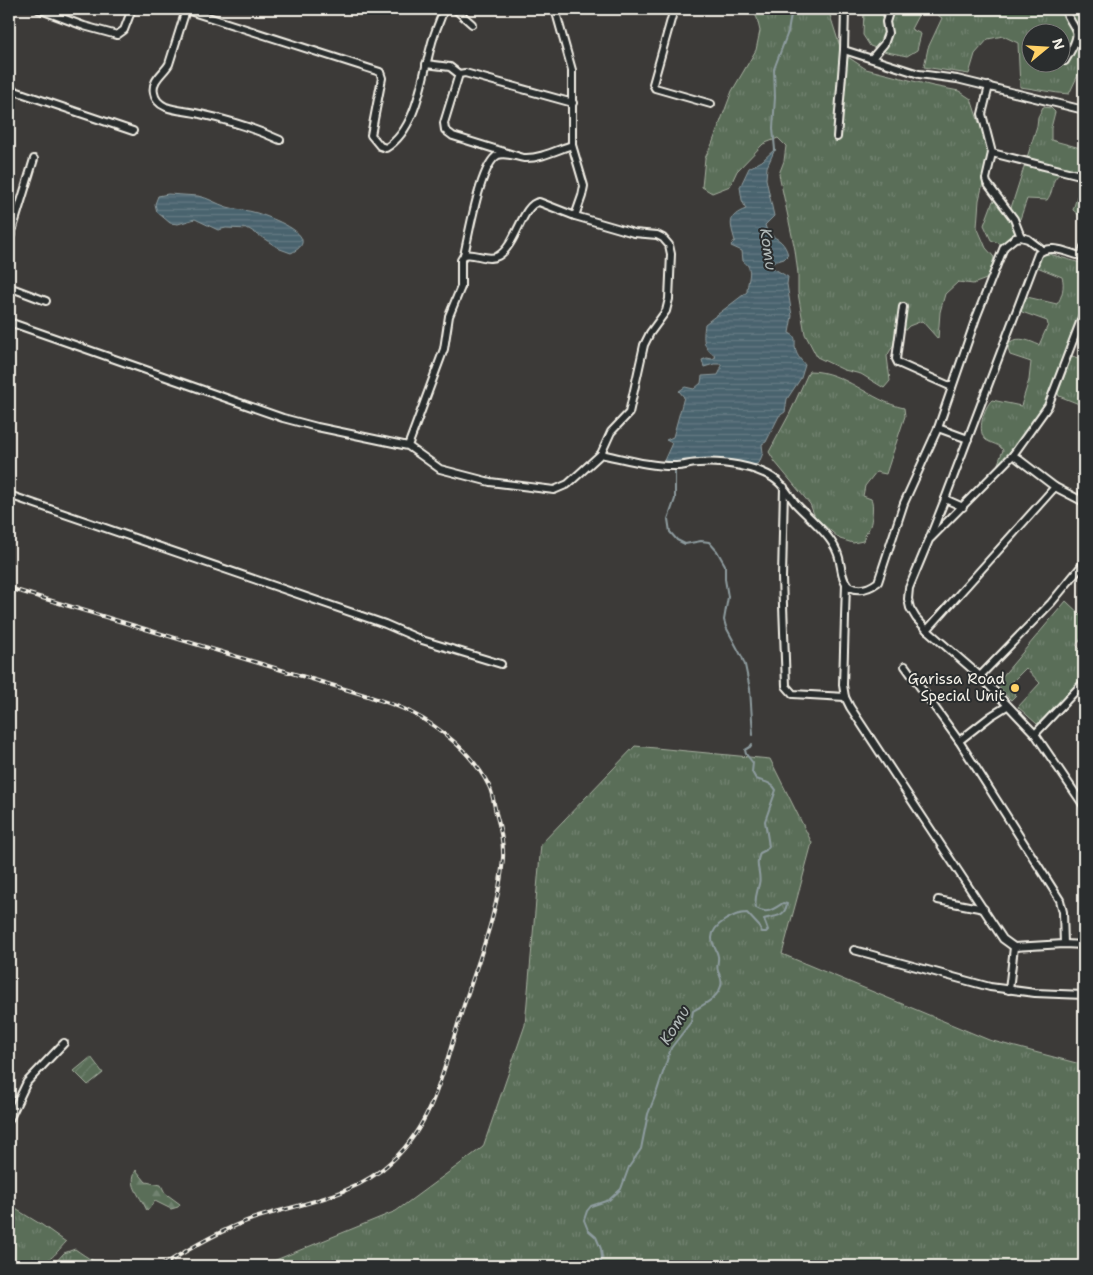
<svg xmlns="http://www.w3.org/2000/svg" width="1093" height="1275" font-family="'Shantell Sans',sans-serif">
<defs>
<pattern id="grass-tufts" width="24" height="20" patternUnits="userSpaceOnUse" patternTransform="scale(1.25)"><rect width="24" height="20" fill="#5a6e59"/><path d="M3 7l-1-3M5 7V3M7 7l1-3M15 17l-1-3M17 17v-4M19 17l1-3" fill="none" stroke="#728371"/></pattern>
<pattern id="forest-firs" width="22" height="20" patternUnits="userSpaceOnUse" patternTransform="scale(1.25)"><rect width="22" height="20" fill="#5a6e59"/><path d="M5 1l3.5 6h-7zM16 11l3.5 6h-7z" fill="#728371"/></pattern>
<pattern id="garden-furrows" width="10" height="10" patternUnits="userSpaceOnUse" patternTransform="scale(1.25)"><rect width="10" height="10" fill="#5a6e59"/><path d="M-1 1l2-2M0 10L10 0M9 11l2-2" fill="none" stroke="#728371"/></pattern>
<pattern id="water-rules" width="6" height="5" patternUnits="userSpaceOnUse" patternTransform="scale(1.25)"><rect width="6" height="5" fill="#4a636e"/><path d="M0 2.5h6" fill="none" stroke="#657a83"/></pattern>
</defs>
<rect width="100%" height="100%" fill="#3c3a38"/>
<filter id="ink" filterUnits="userSpaceOnUse"><feTurbulence type="fractalNoise" baseFrequency=".02" numOctaves="2"/><feDisplacementMap in="SourceGraphic" scale="10" xChannelSelector="R" yChannelSelector="G"/><feConvolveMatrix kernelMatrix="1 2 1 2 8 2 1 2 1" color-interpolation-filters="sRGB"/></filter>
<g filter="url(#ink)">
<g fill="url(#grass-tufts)" stroke="#a7b0a0" fill-rule="evenodd">
<polygon points="752,9 828,9 842,53 866,69 933,86 959,91 971,99 979,123 989,128 993,141 979,200 977,227 986,248 994,257 989,278 973,284 958,282 945,294 940,312 938,339 922,321 909,326 897,339 887,356 890,381 884,388 861,374 844,370 817,357 805,334 798,293 798,274 795,250 779,174 784,161 786,146 778,138 763,144 737,171 730,186 712,193 702,187 705,158 712,144 732,91 756,50 760,31 757,18"/>
<path d="M864,9H1084V72L1079,73L1069,94C1052,93 1037,89 1020,87L1018,43L1003,36L988,39L975,54L969,74L924,67L928,48L942,18L932,11L921,10L911,29L921,34L917,50L907,56L887,52L870,46L863,35ZM1030,32H1060V62H1030Z"/>
<path d="M1043,107L1051,108L1055,112L1051,128V140L1084,149V217L1079,215L1073,210L1079,190L1082,184L1079,177L1066,170C1047,180 1057,186 1047,200L1027,199L1011,245H1004L991,240L984,225L993,201L1003,202L1011,208L1037,126L1038,117Z"/>
<path d="M1046,253L1084,264V316L1052,398L1028,435L996,469L1003,450C999,444 992,444 986,440C976,432 984,407 992,400L1021,406L1029,380L1031,362L1010,355L1008,349L1010,342C1019,336 1030,341 1039,345L1048,325L1047,321L1022,312L1020,309L1024,300L1027,297L1057,304C1062,298 1065,285 1062,277L1037,267C1037,260 1039,256 1046,253Z"/>
<polygon points="1072,356 1084,360 1084,406 1059,396 1058,393"/>
<path d="M809,371C845,371 870,401 904,408L905,416L886,474L876,472L865,486L863,496L871,499C874,503 872,521 870,526C868,532 864,535 863,541L853,543L840,539L815,517L810,504L775,462L769,452L790,413Z"/>
<polygon points="1066,601 1084,618 1084,635 1076,645 1084,653 1084,680 1037,724 1018,707 1040,683 1026,668 1010,684 1016,695 1011,700 996,684"/>
<polygon points="635,746 770,759 812,843 782,954 989,1040 1084,1065 1084,1266 261,1266 396,1211 483,1147 525,1025 541,844"/>
<path d="M9,1205L42,1225L66,1242C52,1257 51,1264 29,1261L28,1266H9Z"/>
<path d="M75,1249C88,1258 97,1265 113,1265L114,1266H52L64,1253Z"/>
</g>
<path fill="url(#forest-firs)" stroke="#a7b0a0" d="M136,1170L146,1182L161,1185L165,1193L180,1204L178,1207L171,1209L155,1201L147,1211C142,1197 127,1186 136,1170Z"/>
<polygon fill="url(#garden-furrows)" stroke="#a7b0a0" points="91,1057 103,1073 88,1085 74,1071"/>
<g fill="url(#water-rules)" stroke="#8e9c9f">
<path d="M775,149L767,167L766,179L774,216L765,225L768,234C779,239 785,243 788,255L784,259L771,263L773,268L788,277L787,284L792,316L789,333C799,337 793,343 796,351C797,356 802,361 805,365L801,378L787,399L785,412L779,416L766,442L762,444L763,453L759,463L752,466L726,460L705,461L686,465H662L672,443L666,440L673,437L684,397L679,391L685,387L694,389L701,383L702,376L718,375L721,369V364H714L704,367L702,360L707,358L712,359L716,357C702,346 703,340 705,324L747,292C747,280 755,269 743,261L742,251L731,246L735,241C730,223 727,216 746,209L742,200L740,187L749,168L762,161Z"/>
<path d="M168,194C178,195 188,195 198,196C209,198 217,204 227,207C237,210 248,210 257,213C272,218 325,237 291,253L280,249L249,229L226,228L218,230L195,219L178,224L170,223L157,212L155,204L158,196Z"/>
</g>
<g fill="none" stroke-linecap="round" stroke-linejoin="round">
<g stroke="#8e9c9f" stroke-width="2">
<polyline points="775,150 773,128 775,97 774,69 788,32 791,15 789,9"/>
<polyline points="675,472 675,499 668,519 670,532 677,540 685,544 701,541 709,542 717,551 725,565 725,579 728,597 724,620 726,627 742,657 745,665 750,689 753,735"/>
<path d="M599,1266L602,1258L601,1249L596,1237L588,1230L584,1220L587,1211L591,1206L609,1200L621,1189L629,1167L641,1149L648,1114L656,1094L671,1048L691,1022L693,1011C704,1004 717,999 721,986C723,980 720,976 718,971C716,966 719,961 718,956C717,950 712,945 712,938C712,924 735,913 747,913L759,926L762,932H766L768,930L764,919C774,915 784,919 787,904L783,903C774,909 767,915 756,908C754,899 757,893 759,884C762,873 754,866 760,853L766,850L769,846L765,821L776,790C772,782 764,782 756,779L752,772L753,763L746,754L745,750L750,747L752,744"/>
</g>
<defs>
<g id="minor">
<polyline points="38,9 84,26 117,35 124,30 132,9"/>
<path d="M183,9L380,72L382,78L371,135L380,146L386,148C417,129 422,78 431,46C434,33 440,21 444,9"/>
<polyline points="455,9 472,24"/>
<polyline points="555,9 572,70 572,145 584,186 582,196 575,216"/>
<polyline points="674,9 653,84 655,88 711,104"/>
<polyline points="845,9 844,50 919,74 957,79 1084,110"/>
<path d="M186,10L169,64C164,73 151,80 154,93C155,100 159,104 166,107C176,111 189,111 200,114C228,120 254,128 280,140"/>
<polyline points="1077,34 1084,20"/>
<polyline points="872,58 884,44 888,33 886,22 890,9"/>
<path d="M1065,61C1069,53 1079,40 1076,31C1073,23 1068,19 1065,9"/>
<polyline points="426,64 450,67 459,74"/>
<polyline points="989,86 982,114 992,153 986,179 987,183 1014,219 1021,237"/>
<polyline points="9,89 133,131"/>
<polyline points="837,137 844,50"/>
<polyline points="992,153 1084,176"/>
<polyline points="517,156 453,136 445,130 444,123 459,74 465,73 573,103"/>
<polyline points="9,241 34,159"/>
<polyline points="1084,247 1081,256 1084,257"/>
<path d="M464,255C469,235 480,164 498,155C506,152 516,157 524,158C539,159 557,150 572,145"/>
<polyline points="9,287 46,301"/>
<polyline points="903,307 896,359 898,363 952,387"/>
<polyline points="1084,312 1048,406 1013,455 929,540 909,588 908,599 910,608 916,618 927,630 980,676 1035,734 1084,806"/>
<path d="M9,322L283,418L317,427L408,446L440,469L490,482L554,490L568,484L601,454L611,432L629,413L644,345L650,333L666,311L669,299L671,254L669,245L663,238L657,235L634,233L575,216L539,202C522,204 517,245 498,256C488,262 475,252 464,255L461,260V287L449,316L444,349L408,446"/>
<polyline points="938,428 976,318 1004,247 1015,238 1021,237 1028,239 1042,250"/>
<path d="M601,454C625,459 652,467 676,466C684,466 691,463 699,463C721,461 758,466 776,480C784,486 789,495 795,503C808,517 830,534 837,552C842,562 840,581 850,587C860,592 870,588 878,582L904,503L938,428L968,439"/>
<polyline points="1013,455 1055,487 1084,502"/>
<polyline points="784,487 782,578 786,686 793,694 845,697"/>
<polyline points="9,495 385,624 422,640 501,664"/>
<polyline points="1081,500 1084,490"/>
<path d="M963,507L945,499L1038,254C1050,243 1068,253 1081,256"/>
<polyline points="930,537 945,499"/>
<polyline points="846,583 843,685 845,697 850,707 1003,939 1014,947 1064,944 1084,945"/>
<polyline points="927,630 1055,487"/>
<polyline points="905,666 959,741"/>
<polyline points="980,676 1051,603 1084,563"/>
<polyline points="1079,688 1084,695"/>
<polyline points="1007,706 991,716 959,741 1060,900 1063,912 1064,944"/>
<polyline points="1035,734 1084,682"/>
<polyline points="938,900 984,909"/>
<polyline points="854,950 990,987 1035,993 1084,995"/>
<polyline points="1009,990 1014,947"/>
<polyline points="9,1120 27,1082 64,1043"/>
</g>
</defs>
<use href="#minor" stroke="#f4f1e8" stroke-width="10"/>
<use href="#minor" stroke="#2a2d2e" stroke-width="6"/>
<defs>
<path id="rail" d="M9,588L368,696C382,701 397,705 410,712C442,728 473,754 489,786C493,794 494,805 496,813C500,827 504,844 503,858C499,911 478,961 462,1011C445,1063 435,1121 393,1160C355,1197 301,1203 252,1219C221,1230 190,1248 162,1266"/>
</defs>
<use href="#rail" stroke="#f4f1e8" stroke-width="4"/>
<use href="#rail" stroke="#2a2d2e" stroke-width="2" stroke-dasharray="5.5" stroke-linecap="butt"/>
</g>
</g>
<circle fill="#ffd166" stroke="#2a2d2e" stroke-width="2" cx="1015" cy="688" r="5"/>
<g text-anchor="middle" stroke-width="4" stroke-linejoin="round" paint-order="stroke">
<g font-size="15" fill="#f4f1e8" stroke="#2a2d2e" text-anchor="end">
<text x="1005" y="684">Garissa Road<tspan x="1005" dy="17">Special Unit</tspan></text>
</g>
<g font-size="16" font-style="italic" fill="#b0b8b7" stroke="#2a2d2e">
<text transform="translate(769 249) rotate(82)" y="6">Komu</text>
<text transform="translate(674 1025) rotate(-58)" y="6">Komu</text>
</g>
</g>
<rect width="1093" height="1275" fill="none" stroke="#2a2d2e" stroke-width="30"/>
<rect x="15" y="15" width="1063" height="1245" fill="none" stroke="#f4f1e8" stroke-width="2" filter="url(#ink)"/>
<g transform="translate(1046 48) rotate(72)"><circle r="24" fill="#2a2d2e" stroke="#7b7b78"/>
<path d="M0-4L9 19L0 12L-9 19Z" fill="#ffd166"/>
<text y="-8" font-size="14" font-weight="bold" text-anchor="middle" fill="#f4f1e8">N</text>
</g>
</svg>
